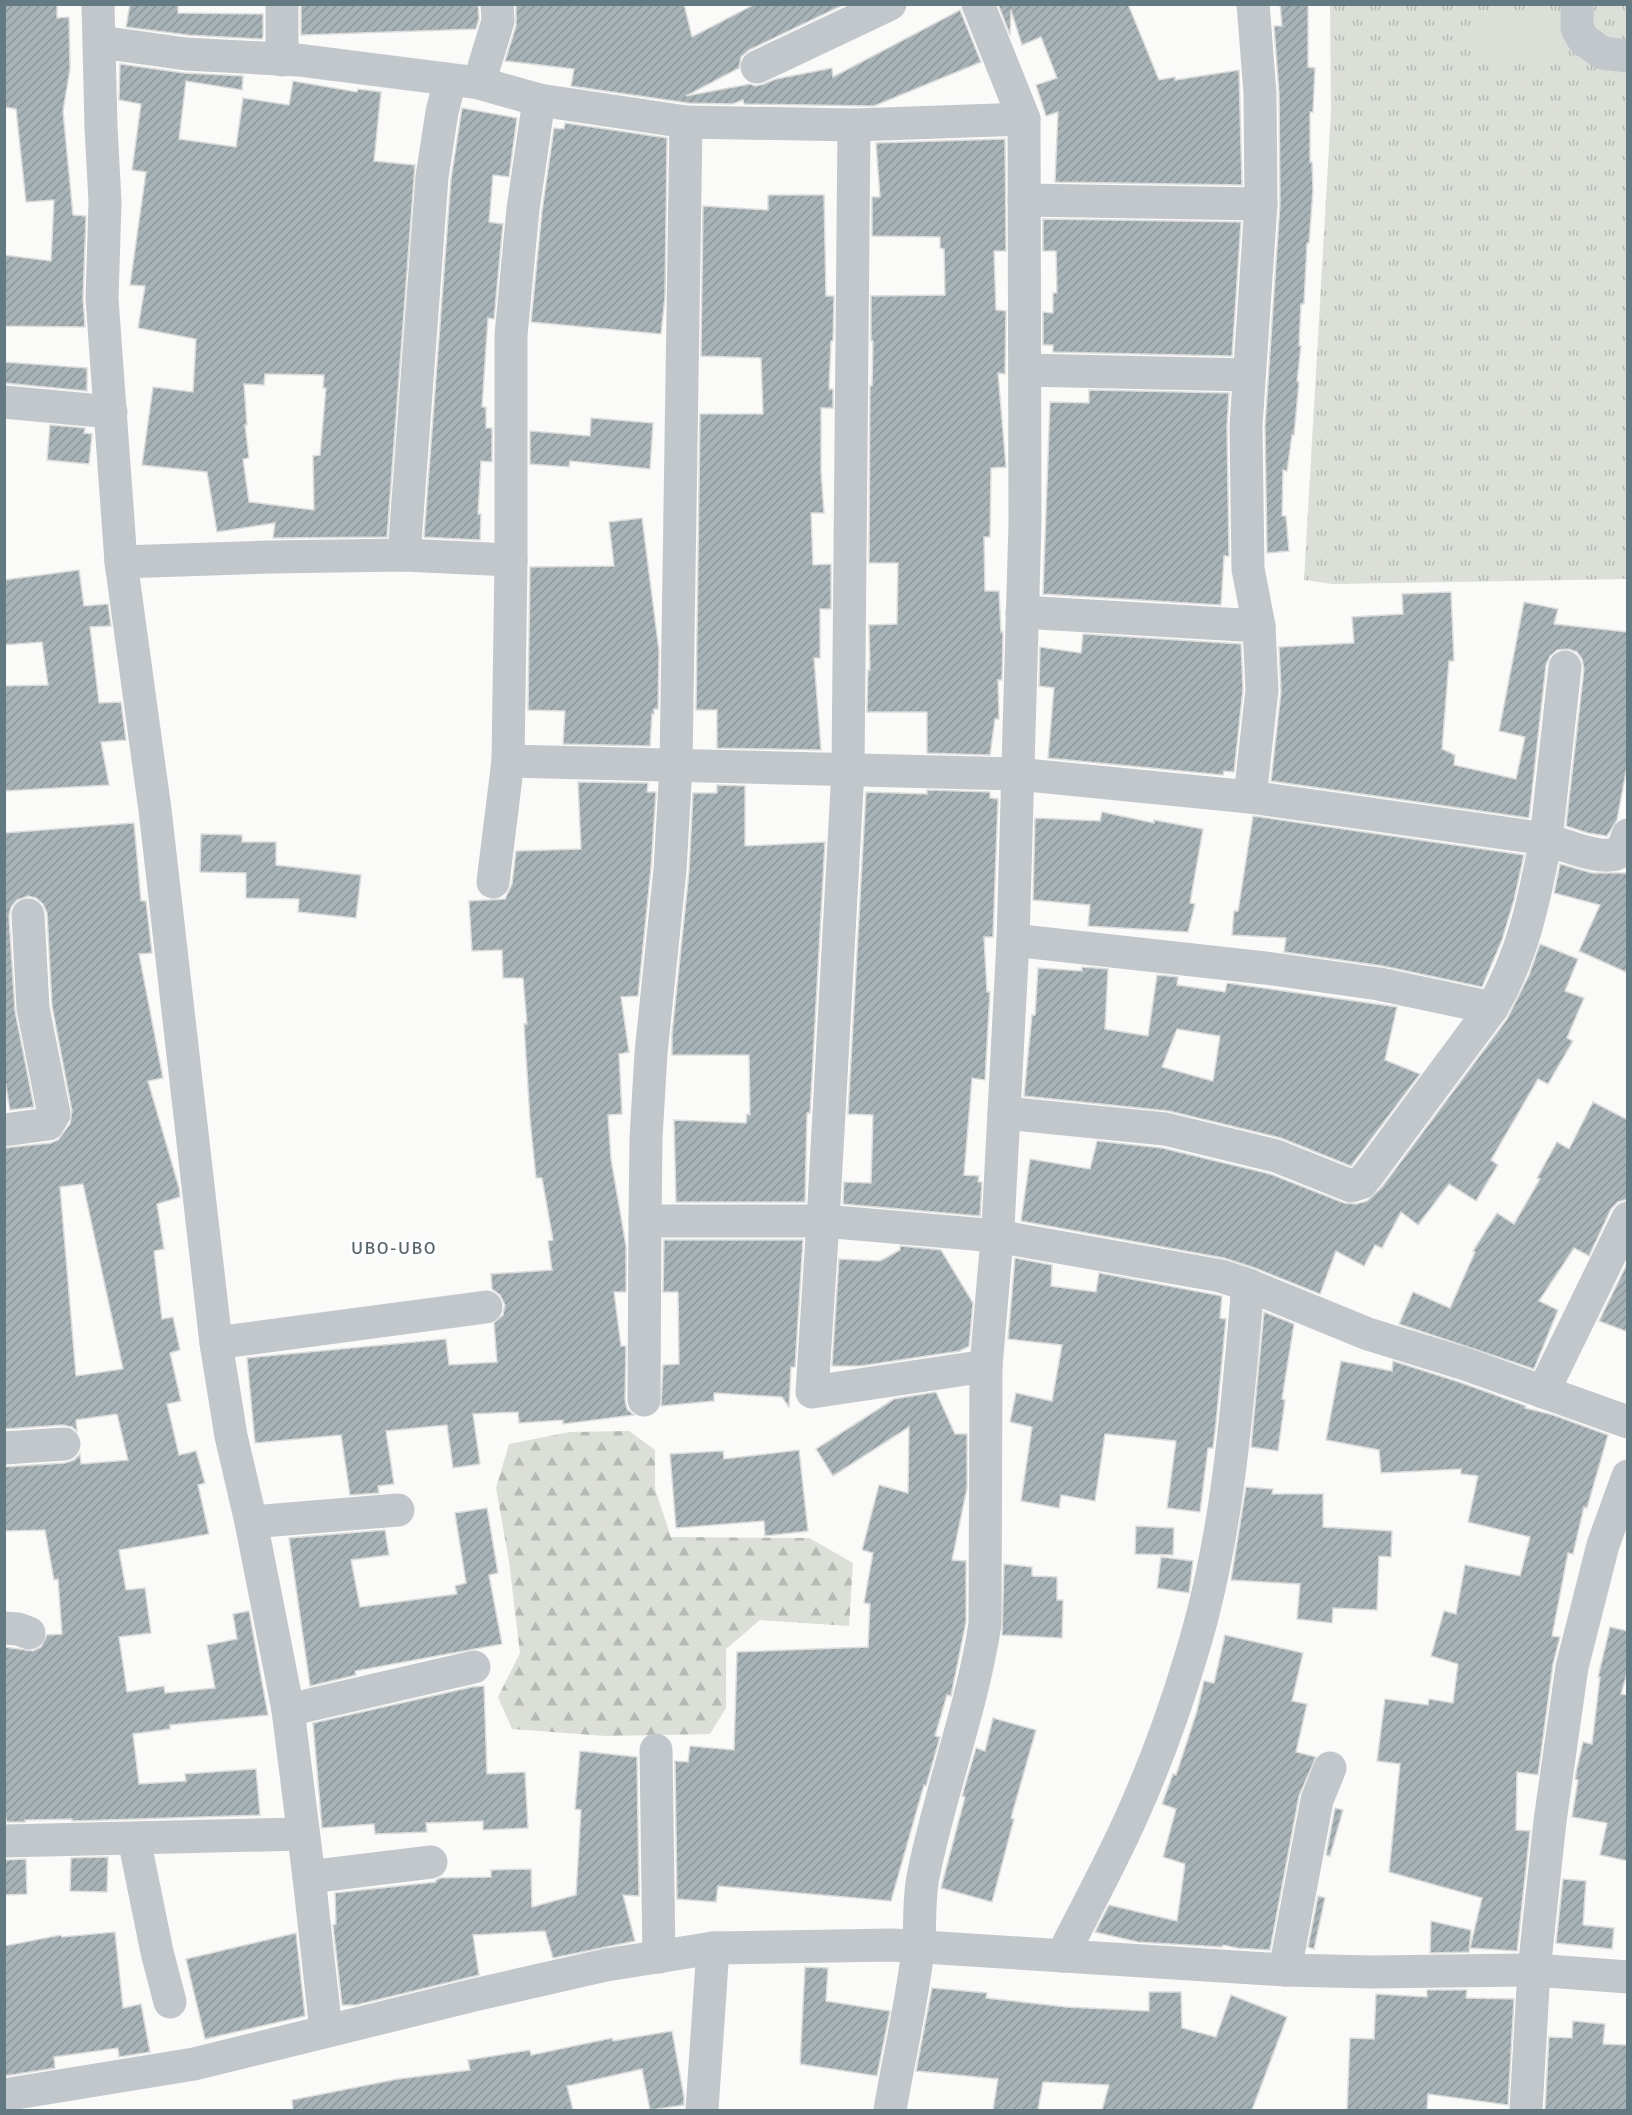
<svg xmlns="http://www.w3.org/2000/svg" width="1632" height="2115" font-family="Signika,sans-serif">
<defs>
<pattern id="grass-tufts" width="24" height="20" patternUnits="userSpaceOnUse" patternTransform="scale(1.5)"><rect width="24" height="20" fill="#dbdfd7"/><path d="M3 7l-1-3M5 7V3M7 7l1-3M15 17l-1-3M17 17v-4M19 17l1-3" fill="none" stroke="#b5bab4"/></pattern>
<pattern id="forest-firs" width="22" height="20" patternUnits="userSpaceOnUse" patternTransform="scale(1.5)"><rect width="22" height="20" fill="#dbdfd7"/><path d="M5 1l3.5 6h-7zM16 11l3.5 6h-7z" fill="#b5bab4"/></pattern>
<pattern id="building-hatch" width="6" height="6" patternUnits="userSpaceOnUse" patternTransform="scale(1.5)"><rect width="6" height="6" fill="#a7b3b7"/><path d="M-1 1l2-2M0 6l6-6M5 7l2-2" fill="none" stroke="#8c979a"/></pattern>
</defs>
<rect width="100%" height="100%" fill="#fafaf8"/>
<polygon fill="url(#grass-tufts)" points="1330,5 1627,5 1627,579 1333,584 1304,580 1331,112"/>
<polygon fill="url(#forest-firs)" points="629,1431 655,1450 655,1489 671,1537 809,1538 853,1563 849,1626 760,1620 726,1649 726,1708 710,1734 606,1736 512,1729 498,1697 520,1653 509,1561 496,1488 509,1444 570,1432"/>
<polygon fill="#dbdfd7" points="1475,10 1562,11 1563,62 1475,61"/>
<g fill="url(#building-hatch)" stroke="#dcdcda" stroke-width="1.5" fill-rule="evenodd">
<polygon points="4,4 57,4 57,18 69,17 70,69 63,111 73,215 86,216 83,298 85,327 4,326 4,255 51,261 54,200 26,202 16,109 4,107"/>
<polygon points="130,4 178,4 178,13 263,14 263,36 262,39 188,35 126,27"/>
<polygon points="301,4 478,4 479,19 476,29 301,35"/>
<polygon points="516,4 684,4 692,37 755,4 845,4 749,50 741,57 739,68 686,96 750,84 756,86 764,84 776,79 832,68 833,77 960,10 981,62 874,106 744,104 743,100 732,104 688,103 571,86 574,69 505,61 516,26"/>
<polygon points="998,4 1128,4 1159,80 1175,77 1175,80 1239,70 1242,185 1055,182 1058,112 1046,116 1036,85 1057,78 1041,37 1022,45 1011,10 1010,35"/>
<polygon points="1280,4 1308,4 1308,67 1315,68 1313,112 1310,112 1310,162 1312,162 1313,190 1309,243 1307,243 1304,304 1301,304 1299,346 1301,346 1297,381 1299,382 1294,435 1292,435 1287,471 1283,470 1282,516 1286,516 1289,551 1267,553 1265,426 1280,204 1279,93 1274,26 1282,26"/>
<path d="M120,64L184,73L243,76L242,90L186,81L179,139L236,147L243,98L289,105L293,81L357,92L358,89L381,92L374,161L415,165L387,537L273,538L275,523L217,532L207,472L142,465L153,387L193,392L196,339L138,328L145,286L130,285L146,172L132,170L141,104L119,100ZM265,374L324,375L323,388H326L320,455L313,456L314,510L249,502L243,459L249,458L245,425H247L244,384L264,385Z"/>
<polygon points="462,108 517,118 509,177 493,175 489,222 503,224 494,319 488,318 482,407 486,407 486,428 492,428 492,462 481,461 478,514 481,514 480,540 424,537 451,179"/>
<polygon points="565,123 667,138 665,297 661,334 531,322 542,211 554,128 564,129"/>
<polygon points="1005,139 1006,251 994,251 996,310 1006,311 1005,374 998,373 1006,467 991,468 990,537 984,537 985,591 999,591 1001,632 1003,632 1002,680 998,680 999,719 995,719 990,755 927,753 927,712 867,712 868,670 870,670 869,625 897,624 898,563 869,563 870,386 872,386 873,341 871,341 871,296 945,295 944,249 940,248 940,237 872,236 872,197 880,197 876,143"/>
<polygon points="768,195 824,195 826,296 834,296 833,341 831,341 829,389 833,389 833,408 821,408 821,472 824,513 811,513 813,565 831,564 831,609 820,609 820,658 814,658 821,750 717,748 717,710 696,710 700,414 763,414 761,358 701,356 703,206 768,210"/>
<polygon points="1043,219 1241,222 1232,356 1053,352 1053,345 1043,345 1043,312 1053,313 1053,293 1057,293 1056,251 1043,251"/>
<polygon points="4,362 87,368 87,391 4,383"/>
<polygon points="1089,390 1229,393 1227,426 1229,556 1224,556 1221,605 1043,594 1050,402 1089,403"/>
<polygon points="591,418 653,423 650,469 570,461 569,467 530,464 530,431 590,436"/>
<polygon points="50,425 85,428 84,433 92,434 89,464 47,460"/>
<polygon points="642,518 659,651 658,709 654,709 654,714 652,714 650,746 563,744 565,711 528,710 530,567 614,566 609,522"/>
<polygon points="79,570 84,606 108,604 111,626 90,627 99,703 121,702 126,740 101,742 109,785 4,791 4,686 48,685 42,642 4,645 4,580"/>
<polygon points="1451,592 1454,661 1449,661 1442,749 1455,755 1454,765 1516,779 1525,737 1499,731 1524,602 1558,609 1554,624 1628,632 1628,761 1617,820 1607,836 1588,833 1566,826 1584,669 1582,659 1577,652 1568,649 1557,650 1550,656 1546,665 1529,818 1271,781 1281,692 1279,647 1354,643 1352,617 1403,614 1402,594"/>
<polygon points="1083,634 1241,644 1243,689 1234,772 1224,771 1223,775 1048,758 1054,688 1039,686 1040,647 1081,653"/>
<polygon points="578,782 648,783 647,792 656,792 651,868 638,996 621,997 629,1052 619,1054 622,1114 608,1115 611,1159 626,1246 626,1292 614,1292 621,1346 626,1346 625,1400 627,1409 634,1415 563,1424 563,1420 519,1423 518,1412 473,1414 480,1464 453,1468 447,1425 386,1431 394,1484 378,1486 379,1493 350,1495 341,1435 255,1443 247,1358 446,1339 449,1365 497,1362 494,1323 503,1315 505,1305 500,1295 492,1289 491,1274 552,1270 548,1241 553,1240 542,1178 536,1178 530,1119 524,1024 527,1024 523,978 503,978 502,950 472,951 469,901 505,899 512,884 516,851 581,849"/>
<polygon points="717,785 745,786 745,846 825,842 810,1113 807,1113 805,1202 676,1202 674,1120 746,1123 747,1114 750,1115 749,1055 672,1055 672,1034 689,872 693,793 717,793"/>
<polygon points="927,790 990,792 990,798 998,799 993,937 984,937 987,992 990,992 985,1080 972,1078 964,1175 979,1176 978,1182 982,1182 980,1216 843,1204 844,1182 871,1183 873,1115 848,1114 866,792 927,794"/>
<polygon points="1102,812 1154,823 1154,820 1203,829 1190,903 1195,904 1188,932 1088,926 1090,905 1033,900 1035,818 1100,821"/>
<polygon points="1253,816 1524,855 1514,900 1502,940 1482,987 1383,966 1284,952 1286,938 1232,935 1234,911 1238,911"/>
<path d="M134,823L141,901H146L152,953L139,954L163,1078L148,1081L179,1188L180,1197L157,1204L164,1249L154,1251L162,1319L173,1317L180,1350L170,1353L181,1401L167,1404L179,1455L196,1451L205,1483L198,1485L209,1534L119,1550L126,1590L145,1588L151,1633L119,1637L127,1692L164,1686L165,1693L215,1688L207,1645L237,1639L233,1614L249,1611L268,1715L170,1725V1729L133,1734L139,1784L186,1781L185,1774L256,1769L260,1815L72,1821V1819L25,1820V1822H7L4,1812V1647L33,1651L41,1647L47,1635L62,1634L58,1579L54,1580L45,1530L4,1531V1467L65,1463L74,1460L80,1454L81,1464L128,1460L117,1414L76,1420L77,1431L72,1427L63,1425L4,1429V1148L51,1143L58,1140L70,1124L72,1111L52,1006L47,913L43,904L36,898L28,896L17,900L11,907L9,916L15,1011L34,1107L10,1110L4,1075V833ZM83,1184L123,1369L76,1376L60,1187Z"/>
<polygon points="201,834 242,835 242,842 276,842 276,865 361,875 356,918 298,912 299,899 246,898 246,873 200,872"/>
<polygon points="1560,864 1592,873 1628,873 1628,973 1579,951 1600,905 1554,893"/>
<polygon points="1540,944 1578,959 1565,991 1584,998 1567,1038 1573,1041 1548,1084 1538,1079 1491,1160 1498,1165 1476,1201 1449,1184 1418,1225 1401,1212 1382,1248 1375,1245 1364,1266 1336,1251 1320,1294 1255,1268 1224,1258 1021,1221 1030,1159 1090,1169 1097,1141 1162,1148 1270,1174 1344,1203 1356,1204 1367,1201 1382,1187 1507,1019 1529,975"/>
<path d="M1082,967L1108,969L1105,1029L1148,1036L1157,975L1178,977L1177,985L1225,992L1227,983L1397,1007L1385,1060L1420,1074L1351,1166L1281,1138L1169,1111L1024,1096L1032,1015H1035L1038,968L1082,971ZM1177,1029L1220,1036L1213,1081L1162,1067Z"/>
<polygon points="1593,1102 1628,1120 1628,1199 1618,1202 1611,1209 1589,1256 1574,1248 1539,1301 1558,1310 1534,1369 1399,1324 1413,1292 1450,1308 1475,1252 1473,1251 1497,1213 1514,1224 1540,1179 1537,1178 1557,1142 1569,1149"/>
<polygon points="664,1240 803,1240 795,1367 791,1367 789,1407 782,1397 714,1393 714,1401 661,1406 663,1365 679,1364 678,1292 663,1292"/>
<polygon points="900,1246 941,1250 973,1303 969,1346 960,1351 860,1366 832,1366 839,1259 880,1261 900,1250"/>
<polygon points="1015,1258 1052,1265 1051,1286 1096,1292 1099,1273 1222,1296 1220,1318 1226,1319 1216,1423 1213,1448 1208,1448 1200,1512 1167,1508 1176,1441 1105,1434 1095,1501 1061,1495 1059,1508 1021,1501 1032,1427 1010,1422 1016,1393 1052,1401 1062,1345 1008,1339"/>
<polygon points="1628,1262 1628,1332 1599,1321"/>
<polygon points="1264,1312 1294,1324 1282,1399 1285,1400 1278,1451 1251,1447"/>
<polygon points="1341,1361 1392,1371 1393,1361 1459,1382 1526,1406 1525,1408 1553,1415 1608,1435 1587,1508 1584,1507 1573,1554 1568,1553 1552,1636 1560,1637 1553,1664 1538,1775 1517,1772 1516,1830 1530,1831 1517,1951 1470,1948 1482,1898 1389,1872 1400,1764 1377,1761 1385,1699 1428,1705 1429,1699 1453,1703 1458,1664 1431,1656 1444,1611 1456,1614 1465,1565 1520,1576 1530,1537 1468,1522 1478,1476 1461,1474 1461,1469 1381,1473 1379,1450 1326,1440"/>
<polygon points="936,1392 955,1434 967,1434 967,1488 952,1560 966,1561 966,1622 951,1696 947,1695 935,1736 940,1737 926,1786 924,1785 891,1901 718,1886 716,1902 677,1899 675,1761 688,1762 690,1746 734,1750 737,1652 868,1647 870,1604 864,1603 873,1553 862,1550 879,1485 908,1493 909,1427 833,1476 816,1449 894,1399"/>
<polygon points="799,1450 808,1531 765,1536 764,1521 676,1528 670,1454 723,1451 724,1459"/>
<polygon points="1246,1487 1273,1489 1272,1494 1323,1494 1323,1527 1392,1531 1391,1557 1379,1556 1377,1610 1333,1608 1332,1623 1297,1619 1300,1584 1231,1580"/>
<polygon points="487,1508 498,1573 489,1575 502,1644 355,1671 356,1675 310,1686 289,1538 385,1530 389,1555 351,1560 360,1607 457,1594 455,1586 466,1583 455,1513"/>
<polygon points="1136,1526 1174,1528 1173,1555 1135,1554"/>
<polygon points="1161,1557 1193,1561 1189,1593 1157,1588"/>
<polygon points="1004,1564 1032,1567 1032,1576 1057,1577 1057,1600 1063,1600 1062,1638 1002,1635"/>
<polygon points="1610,1627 1628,1631 1628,1670 1621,1694 1628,1695 1628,1861 1600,1855 1607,1823 1572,1817 1578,1780 1575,1779 1577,1768 1583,1742 1592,1744 1600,1677 1598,1677"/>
<polygon points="1225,1635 1303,1653 1292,1701 1307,1704 1296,1752 1316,1757 1299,1796 1270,1950 1237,1948 1223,1945 1222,1947 1138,1942 1095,1932 1109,1905 1177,1921 1185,1864 1163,1857 1176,1809 1162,1804 1173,1774 1176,1775 1197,1711 1204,1681 1214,1683"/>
<polygon points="484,1686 487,1774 525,1772 528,1828 483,1830 483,1821 426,1823 427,1832 375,1834 374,1824 322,1828 313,1723 472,1687"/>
<polygon points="993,1718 1036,1730 1011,1818 1014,1819 992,1902 941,1888 965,1797 962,1796 976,1748 985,1751"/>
<polygon points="580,1751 637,1757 639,1896 623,1895 635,1941 553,1958 545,1931 473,1935 479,1975 356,2005 342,2005 333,1925 336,1924 335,1893 436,1882 436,1880 440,1878 491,1877 491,1870 531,1869 532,1907 576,1895 581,1810 575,1809"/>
<polygon points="1335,1808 1343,1810 1330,1856 1326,1855"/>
<polygon points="108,1857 107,1892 70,1891 71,1858"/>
<polygon points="26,1859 27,1894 4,1895 4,1860"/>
<polygon points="1563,1879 1586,1881 1583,1925 1614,1928 1612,1949 1556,1943"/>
<polygon points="1318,1896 1325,1898 1314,1949 1308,1947"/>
<polygon points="1431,1921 1471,1930 1469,1952 1430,1953"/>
<polygon points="115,1932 123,2008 141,2004 150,2052 119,2057 118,2048 54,2057 55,2068 4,2076 4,1946 61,1935 62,1937"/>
<polygon points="296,1933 305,2016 205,2039 186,1959"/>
<polygon points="805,1967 828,1968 826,2001 890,2011 877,2076 800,2064"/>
<polygon points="932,1988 987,1993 986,1998 1066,2007 1149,2011 1149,1992 1181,1992 1182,2028 1216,2037 1231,1995 1287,2017 1252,2110 1102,2110 1109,2085 1043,2082 1038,2110 993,2110 998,2079 916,2071"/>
<polygon points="1427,1990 1467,1990 1466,1998 1514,1999 1508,2105 1428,2094 1427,2110 1347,2110 1350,2038 1374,2039 1376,1994 1427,1997"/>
<polygon points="1573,2021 1605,2024 1603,2044 1628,2045 1628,2110 1545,2110 1549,2037 1572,2038"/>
<polygon points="672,2031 684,2097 684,2105 650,2110 642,2069 567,2086 573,2110 293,2110 292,2100 398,2079 470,2070 468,2060 530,2050 531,2055 612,2038 613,2041"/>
</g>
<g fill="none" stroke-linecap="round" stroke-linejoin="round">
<g stroke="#c1c7ca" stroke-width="33">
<polyline points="98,4 101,127 105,202 102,299 121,562 155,810 216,1343 231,1436 251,1522 288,1710 309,1877 326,2031"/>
<polyline points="497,4 498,21 479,83 539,100"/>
<polyline points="1577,4 1577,28 1583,39 1602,53 1628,56"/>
<polyline points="100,42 186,54 298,60 479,83"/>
<polyline points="282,60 282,4"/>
<polyline points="757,67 890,4"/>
<polyline points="1024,119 854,125 686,122 539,100 523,209 511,335 511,560 508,761 1016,774 1250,797 1262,690 1259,626 1248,569 1246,426 1261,204 1260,93 1253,4"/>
<polyline points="686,122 676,766 670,870 651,1053 646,1138 645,1221 823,1221 812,1392 986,1366"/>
<polyline points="854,125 848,770 823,1221 997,1236 1221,1276 1248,1285 1368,1334 1465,1364 1628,1422"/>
<polyline points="1024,200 1261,204"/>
<polyline points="1025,370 1249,375"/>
<polyline points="4,402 111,412"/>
<polyline points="404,555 432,177 442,112 450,80"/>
<polyline points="121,562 270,557 404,555 511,560"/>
<polyline points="1022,612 1259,626"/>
<path d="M1565,667L1546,839C1561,844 1607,863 1619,852C1623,848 1626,841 1628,835"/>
<polyline points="493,882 508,761"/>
<polyline points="1013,940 1265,968 1379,984 1492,1008"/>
<path d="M1004,1113L1165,1129L1276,1156L1351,1186L1361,1183L1367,1176L1492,1008C1524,953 1534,900 1546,839L1250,797"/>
<polyline points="4,1130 48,1124 54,1114 33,1008 28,915"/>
<polyline points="216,1343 486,1307"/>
<polyline points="1543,1392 1628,1218"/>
<polyline points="644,1400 645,1221"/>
<polyline points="4,1448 64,1444"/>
<polyline points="251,1522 398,1510"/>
<polyline points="4,1628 18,1629 29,1633"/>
<polyline points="288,1710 474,1667"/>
<polyline points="656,1750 659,1957"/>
<polyline points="134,1839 157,1952 170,2002"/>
<polyline points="4,1841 302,1834"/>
<polyline points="309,1877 431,1862"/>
<path d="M1062,1956C1085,1910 1110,1865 1131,1818C1154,1767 1175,1710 1191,1656C1228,1537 1237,1409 1248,1285"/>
<polyline points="1285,1970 1317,1800 1330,1768"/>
<polyline points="4,2095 194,2064 474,1995 606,1965 713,1948 892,1945 1285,1970 1373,1972 1534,1970 1628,1977"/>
<polyline points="702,2110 713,1948"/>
<path d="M890,2110C899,2057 912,2003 918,1949C921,1923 918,1897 924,1872C941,1789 972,1708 985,1624L986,1366L998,1227L1013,940L1025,523L1024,119L978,4"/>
<polyline points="1526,2110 1534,1970 1550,1821 1572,1667 1603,1545 1628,1476"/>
</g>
</g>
<g text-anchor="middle" stroke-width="6" stroke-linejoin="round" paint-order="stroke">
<g font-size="18" letter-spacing="1.5" fill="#57676e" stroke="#fff">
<text x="394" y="1254">UBO-UBO</text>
</g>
</g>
<rect width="1632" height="2115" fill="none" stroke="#647a83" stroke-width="12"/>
</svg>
